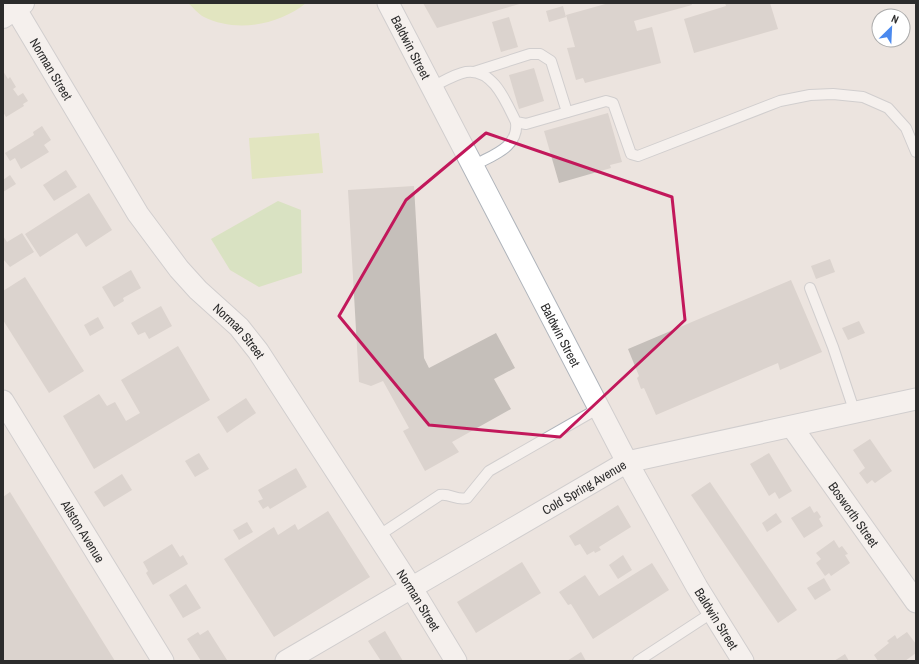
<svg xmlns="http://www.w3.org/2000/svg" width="919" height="664" font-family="'Archivo Narrow',sans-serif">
<rect width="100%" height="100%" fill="#ece4df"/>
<polygon fill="#c1df9f" points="278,201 301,210 302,273 259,287 230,270 211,239"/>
<g fill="#d5e69b">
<path d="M188,3H306C279,25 236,33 204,17C198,14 193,7 188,3Z"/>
<polygon points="319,133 323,173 252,179 249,138"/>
</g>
<g fill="#c5bfba">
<polygon points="423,3 523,3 437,28"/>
<polygon points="609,3 691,3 692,5 634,21 637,31 652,27 661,63 585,83 583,78 576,80 567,48 575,47 566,15"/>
<polygon points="725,3 770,3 778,29 694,53 684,19 726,6"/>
<polygon points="563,6 566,17 549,22 546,11"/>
<polygon points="509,17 518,47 501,52 492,22"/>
<polygon points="534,68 544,101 519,109 509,75"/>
<polygon points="3,71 8,79 10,77 16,87 13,89 18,96 23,93 28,101 23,104 24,106 6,117 3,112"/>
<polygon points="608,113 622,162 610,165 611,168 559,183 544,131"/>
<polygon points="42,126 51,140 44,145 49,152 21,169 15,158 10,161 5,153 34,135 33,132"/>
<polygon points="66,170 77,187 54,201 43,185"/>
<polygon points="10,175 16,184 3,192 3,180"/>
<polygon points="414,186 424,358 429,368 496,333 515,368 494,379 511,409 452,442 459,452 425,471 403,431 409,428 383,381 371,386 359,382 348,190"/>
<polygon points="89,193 112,230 86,247 77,233 40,257 25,234"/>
<polygon points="22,233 34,252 10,267 3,259 3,236 7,242"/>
<polygon points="830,259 835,272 816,279 811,266"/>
<polygon points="131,270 141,288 123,298 124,301 114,307 102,287"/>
<polygon points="25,277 84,371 49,393 3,320 3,291"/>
<polygon points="791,280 822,352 780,370 778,363 656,415 644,388 641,389 637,378 639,376 628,349"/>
<polygon points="161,306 172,326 149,339 145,332 138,335 131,323"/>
<polygon points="98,317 104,328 90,336 84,325"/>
<polygon points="859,321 865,333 848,340 842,328"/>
<polygon points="178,346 210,400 94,469 63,416 99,394 107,406 115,402 126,421 140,413 121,380"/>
<polygon points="246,398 256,413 227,433 217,417"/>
<polygon points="870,439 892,471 875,483 872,480 867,484 859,473 865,468 853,450"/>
<polygon points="199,453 209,469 195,477 185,461"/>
<polygon points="769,453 792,491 779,499 775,492 769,496 750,464"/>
<polygon points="296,468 307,487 270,509 268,506 263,509 258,501 263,499 258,490"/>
<polygon points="122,474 132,490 104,507 94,492"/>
<polygon points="710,482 797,610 778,623 691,495"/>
<polygon points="10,492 115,661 3,661 3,497"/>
<polygon points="618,505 631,527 599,547 601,550 595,553 594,551 587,555 580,544 575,546 569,536"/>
<polygon points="810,506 814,513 817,511 821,517 819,519 823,526 804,538 791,518"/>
<polygon points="328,511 370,577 274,637 224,559 274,527 278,535 295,524 298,530"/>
<polygon points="776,513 782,522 767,532 762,523"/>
<polygon points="247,522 253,532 239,540 233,530"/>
<polygon points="834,540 839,548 842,546 848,554 845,555 850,563 831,576 829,573 825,576 816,563 821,559 816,553"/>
<polygon points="172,544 180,557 183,555 188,564 153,585 146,573 148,571 143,562"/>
<polygon points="623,555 632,570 618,579 609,565"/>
<polygon points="522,562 541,593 476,633 457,602"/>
<polygon points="652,563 669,590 593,639 571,604 568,605 559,592 585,575 599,596"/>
<polygon points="824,578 831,590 815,600 807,588"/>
<polygon points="186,584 201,608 183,618 169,595"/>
<polygon points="208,630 227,660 225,661 201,661 187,639 198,632 200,635"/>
<polygon points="385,631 403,661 381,661 368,641"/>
<polygon points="907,632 916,644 916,653 905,661 878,661 874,655 889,643 887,641 895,635 897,639"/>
<polygon points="581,652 586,661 567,661"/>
<polygon points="845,654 849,661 834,661"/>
</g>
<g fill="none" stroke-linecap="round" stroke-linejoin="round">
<defs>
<g id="lane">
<polyline points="474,72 530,54 540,54 551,61 567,112"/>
<path d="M432,87C442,82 455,74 466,72C493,68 506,102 516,122L526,124L606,101L613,103L631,154L638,156L780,101L810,95L833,94L863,97L888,108L906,128L916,152"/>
<path d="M473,166C492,155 519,148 516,122"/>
<polyline points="810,288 833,347 855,413"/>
<path d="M378,536L440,495C450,493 457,501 467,498L489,471L599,408"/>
<polyline points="638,661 713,612"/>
</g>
<g id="street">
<path id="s1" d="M388,3L627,462L697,587L743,661"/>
<path id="s2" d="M15,8L138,214L179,269L198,290L239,327L258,351L411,587L456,661"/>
<path id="s3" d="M3,401L163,661"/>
<path id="s4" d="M792,427L916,602"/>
<path id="s5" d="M286,661L627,462L916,399"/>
</g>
<polyline id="secondary" points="3,17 23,3"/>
</defs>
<use href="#lane" stroke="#afb4bb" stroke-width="12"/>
<use href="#street" stroke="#afb4bb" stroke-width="23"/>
<use href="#secondary" stroke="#afb4bb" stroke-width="24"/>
<use href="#lane" stroke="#fff" stroke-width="10"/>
<use href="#street" stroke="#fff" stroke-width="21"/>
<use href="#secondary" stroke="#fff" stroke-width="22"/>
</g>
<path d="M0 0H919V664H0ZM486,133L672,197L685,320L560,437L429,425L339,316L406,200Z" fill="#ece4df" fill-opacity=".55" fill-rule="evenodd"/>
<path fill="none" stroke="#c2185b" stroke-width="3" stroke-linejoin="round" d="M486,133L672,197L685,320L560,437L429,425L339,316L406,200Z"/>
<g text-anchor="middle" stroke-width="4" stroke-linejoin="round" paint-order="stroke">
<g font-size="13" fill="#2c2c2c" stroke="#fff">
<text dy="5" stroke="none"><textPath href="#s1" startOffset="50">Baldwin Street</textPath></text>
<text dy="5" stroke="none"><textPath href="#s2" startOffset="71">Norman Street</textPath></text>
<text dy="5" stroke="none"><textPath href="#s2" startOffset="395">Norman Street</textPath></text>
<text dy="5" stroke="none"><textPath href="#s1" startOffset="374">Baldwin Street</textPath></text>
<text dy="5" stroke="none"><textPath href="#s5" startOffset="345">Cold Spring Avenue</textPath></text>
<text dy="5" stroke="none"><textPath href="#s4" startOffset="107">Bosworth Street</textPath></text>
<text dy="5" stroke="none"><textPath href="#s3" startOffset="153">Allston Avenue</textPath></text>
<text dy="5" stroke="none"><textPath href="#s2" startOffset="719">Norman Street</textPath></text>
<text dy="5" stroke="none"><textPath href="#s1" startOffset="698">Baldwin Street</textPath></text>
</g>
</g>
<rect width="919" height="664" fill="none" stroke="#2c2c2c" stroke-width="8"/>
<g transform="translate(891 28) rotate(24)"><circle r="19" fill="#ffffff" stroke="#ababab"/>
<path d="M0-3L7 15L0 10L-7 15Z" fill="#4a89ee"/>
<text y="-6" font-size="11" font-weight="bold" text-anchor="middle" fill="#2c2c2c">N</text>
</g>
</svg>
